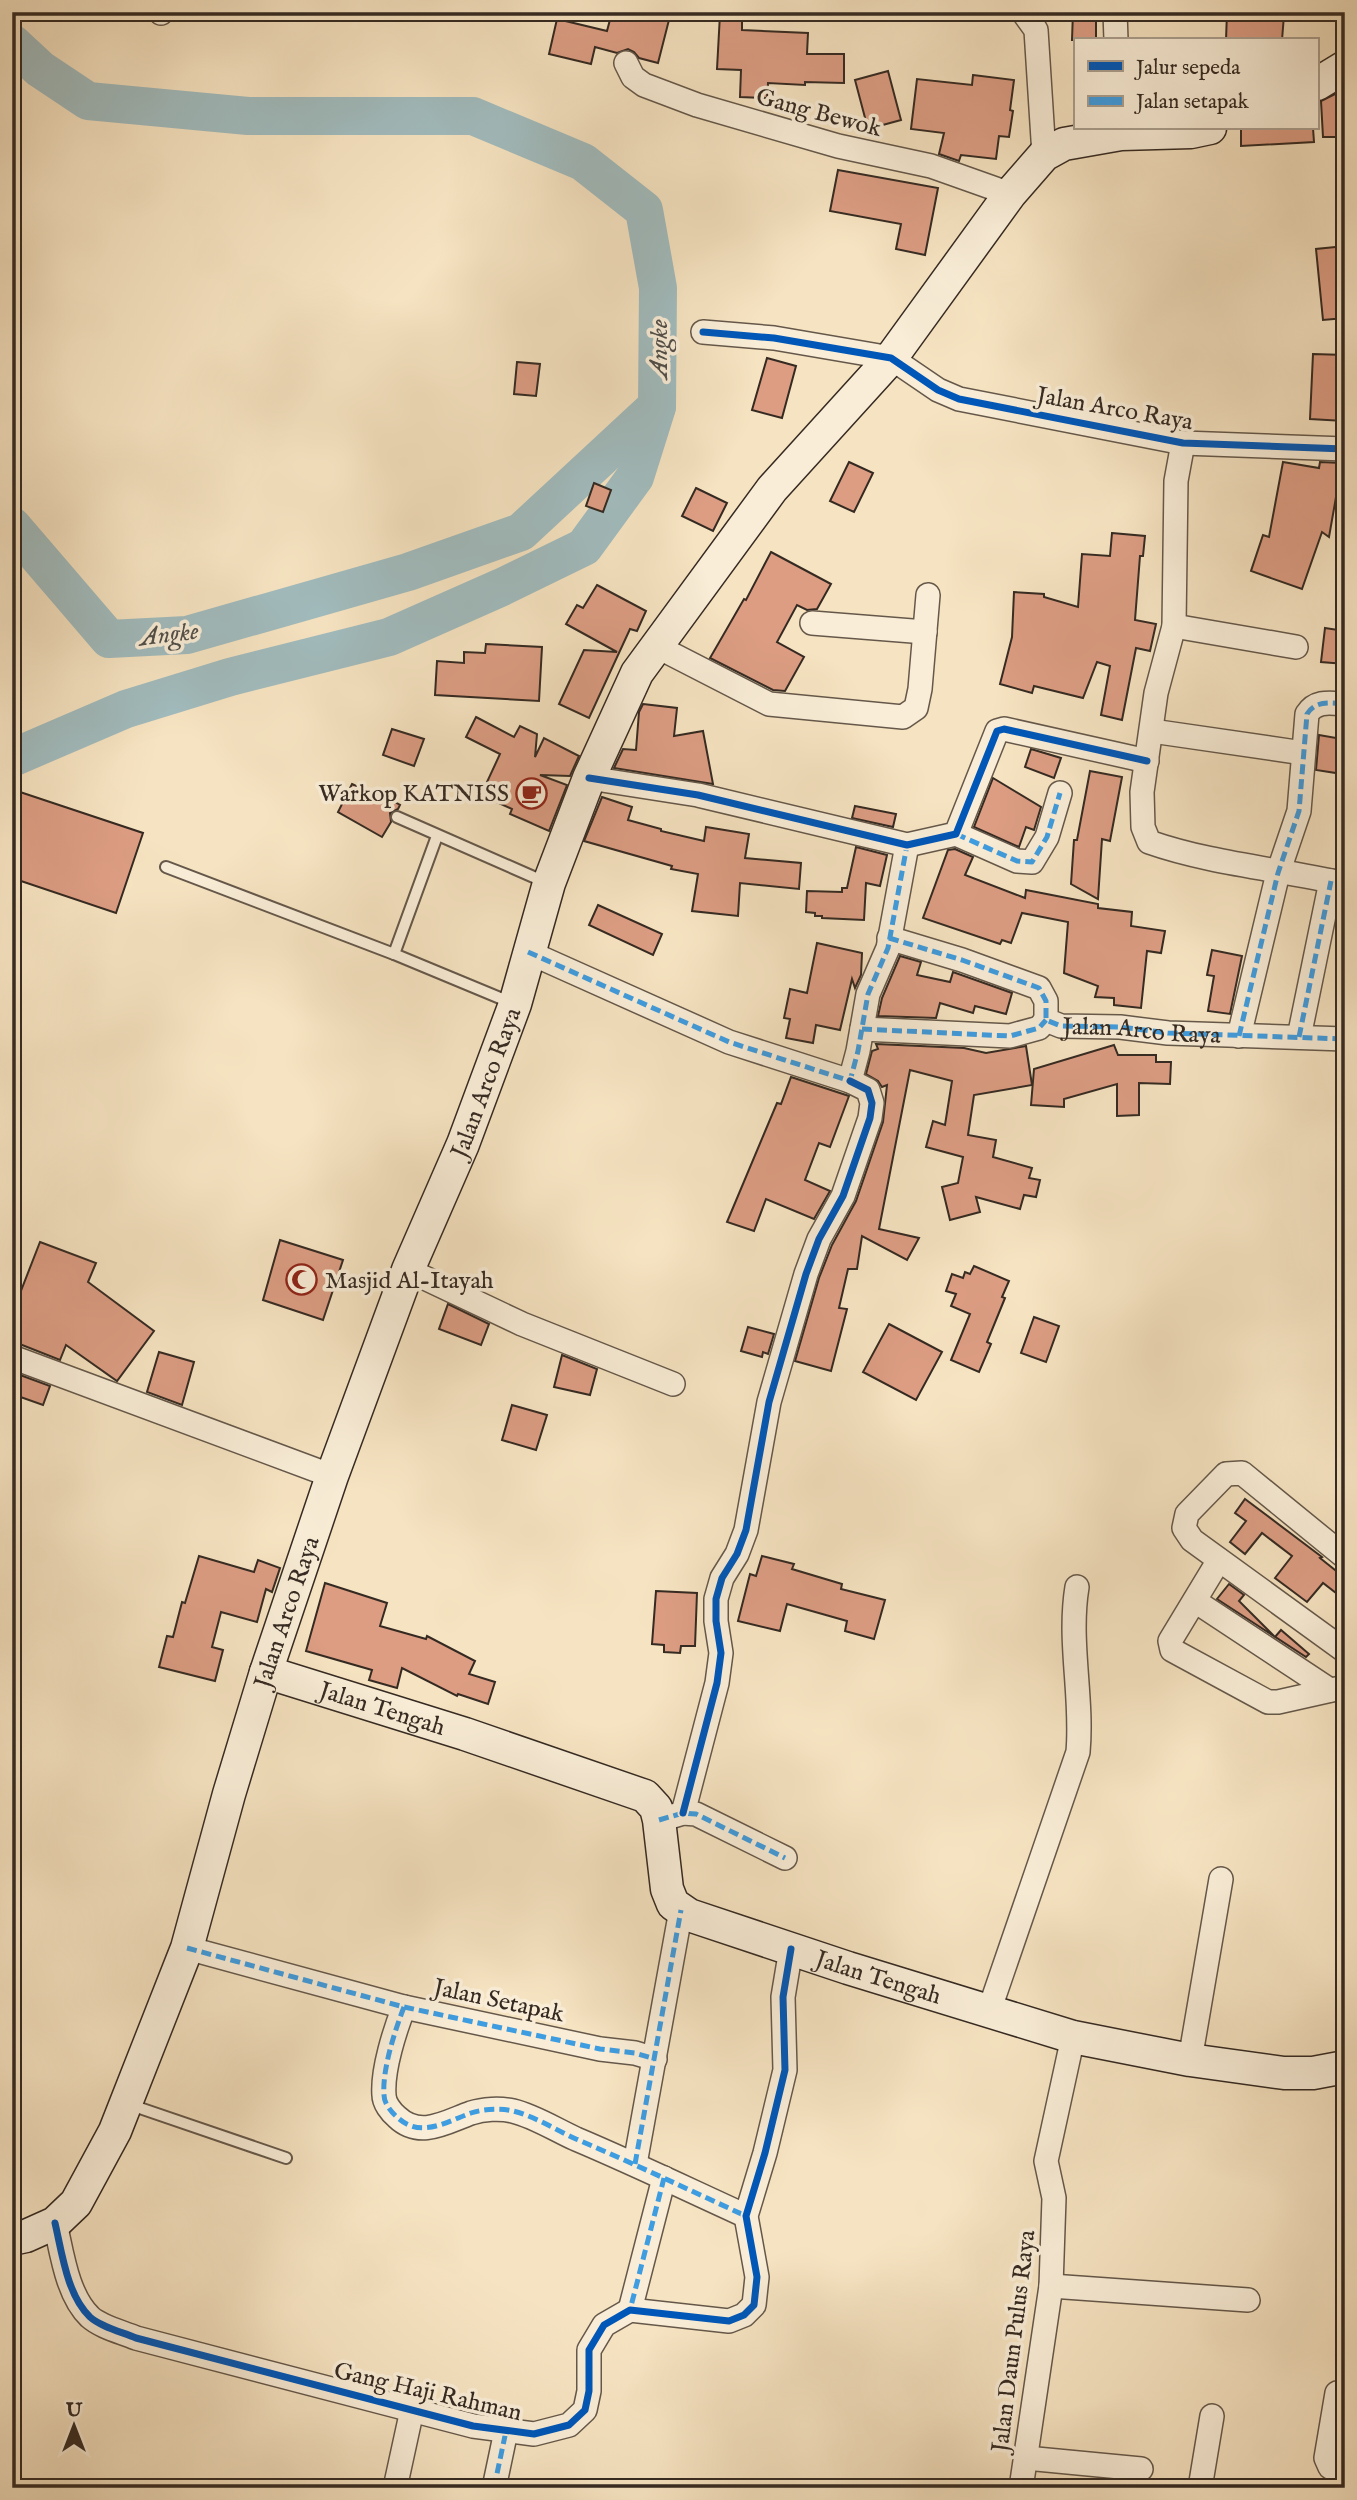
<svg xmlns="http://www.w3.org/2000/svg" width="1357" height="2500" font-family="'IM FELL English',serif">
<rect width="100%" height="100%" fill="#f6e3c1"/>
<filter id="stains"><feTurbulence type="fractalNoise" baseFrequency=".00286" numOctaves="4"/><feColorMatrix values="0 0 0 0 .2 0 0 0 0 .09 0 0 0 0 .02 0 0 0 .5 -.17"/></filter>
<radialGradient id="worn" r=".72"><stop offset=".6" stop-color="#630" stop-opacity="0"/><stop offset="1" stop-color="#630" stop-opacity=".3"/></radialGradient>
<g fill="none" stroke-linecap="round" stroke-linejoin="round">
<g stroke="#a1bbbd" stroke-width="38">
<polyline points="12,43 40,69 88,101 248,116 473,116 583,162 644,210 658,288 657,406 521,532 408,572 187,635 109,639 12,526"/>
<polyline points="12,758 126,709 230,677 389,637 502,587 584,547 635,477 657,407"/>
</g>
</g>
<g fill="#dc9d83" stroke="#352a22" stroke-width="2">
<polygon points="612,12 671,12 658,63 639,58 634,52 628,49 617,53 595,47 591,64 549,54 557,19 607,31"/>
<polygon points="1073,12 1096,12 1096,40 1072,40"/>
<polygon points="1227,12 1284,15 1282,40 1226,40"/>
<polygon points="720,14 742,15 742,30 808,33 807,54 844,54 844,83 805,82 805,85 768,83 767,98 740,97 741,70 717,69"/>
<polygon points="888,71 901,120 868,129 855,80"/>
<polygon points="973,75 1014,80 1010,110 1013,111 1009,137 999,136 996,159 961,155 959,161 939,154 944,133 911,129 917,79 972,85"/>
<polygon points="1343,90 1345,90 1345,137 1323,137 1321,101"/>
<polygon points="1241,128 1313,128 1314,142 1241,146"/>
<polygon points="838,170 938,188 925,255 896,249 901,224 830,211"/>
<polygon points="1345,246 1345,318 1323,320 1316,249"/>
<polygon points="1313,354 1345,355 1344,421 1310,419"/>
<polygon points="767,358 796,366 782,418 752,410"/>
<polygon points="517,362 540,364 536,396 514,394"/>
<polygon points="849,462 873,473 854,512 830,501"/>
<polygon points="1283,462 1319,468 1320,462 1342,463 1329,537 1322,532 1302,589 1251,571 1263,535 1269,537"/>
<polygon points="594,483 611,490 603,512 586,506"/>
<polygon points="696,488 727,503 713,531 682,516"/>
<polygon points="1112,533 1145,536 1143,556 1140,556 1135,620 1156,624 1150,651 1136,648 1122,720 1101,715 1110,666 1097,662 1083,698 1034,686 1032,693 1000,684 1012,637 1014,592 1044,594 1044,597 1078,607 1082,554 1110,556"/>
<polygon points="771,552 831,584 817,609 807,610 797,605 777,642 804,657 785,691 773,690 710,658 744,599 746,600"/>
<polygon points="597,585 646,611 637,631 630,629 589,718 559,704 584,650 617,652 566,624 577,605 583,608"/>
<polygon points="1325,628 1345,631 1345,664 1321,662"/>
<polygon points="486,644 542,647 539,701 435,695 437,661 464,663 464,652 485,653"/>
<polygon points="643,704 677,708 674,736 703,731 713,784 614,768 623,749 636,750 639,712"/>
<polygon points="476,717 514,737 520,726 537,734 535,757 544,738 579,756 570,776 540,775 567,785 549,831 510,814 512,809 481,795 500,754 466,737"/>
<polygon points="392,729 424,739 414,766 383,755"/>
<polygon points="1319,735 1342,739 1336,773 1316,770"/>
<polygon points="1031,749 1061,758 1054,778 1025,767"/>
<polygon points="1090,771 1122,777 1110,841 1102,839 1098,899 1071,884 1074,840 1077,840"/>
<polygon points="993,778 1041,807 1034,830 1026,827 1019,847 974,827"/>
<polygon points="352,784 384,800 386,797 400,805 398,809 390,813 391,822 382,837 338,812"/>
<polygon points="17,791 143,833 116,913 12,878 12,806"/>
<polygon points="602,797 632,807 628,820 661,829 661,831 704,841 706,827 749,834 745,858 801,863 799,889 740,883 738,916 692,911 698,874 671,869 672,866 584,841"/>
<polygon points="855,806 896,814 893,827 852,818"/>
<polygon points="856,847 887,855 880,886 866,883 864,920 822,918 822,916 815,916 815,913 806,912 807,891 842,892 842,888 847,888"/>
<polygon points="955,849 973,857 965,875 1025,898 1026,890 1098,904 1098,908 1132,912 1131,926 1165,931 1161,953 1147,951 1141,1008 1114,1005 1114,998 1095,997 1098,986 1064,973 1068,922 1022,913 1011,943 1002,940 1000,944 923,918 948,850"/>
<polygon points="598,905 662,934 653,955 589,925"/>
<polygon points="817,943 862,953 861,975 855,988 852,979 840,1030 816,1025 813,1043 786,1038 790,1019 784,1018 790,989 807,993"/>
<polygon points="1212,950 1242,956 1230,1014 1208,1011 1214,976 1207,975"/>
<polygon points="900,956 921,962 917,975 950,982 953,972 1012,993 1006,1014 975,1006 973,1013 940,1003 936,1018 878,1016 882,998"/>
<polygon points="876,1044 964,1048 986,1053 1026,1046 1032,1085 974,1095 968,1135 996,1140 993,1157 1032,1168 1029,1178 1040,1180 1036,1197 1024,1195 1020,1209 976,1197 980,1212 950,1220 942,1187 958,1183 963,1157 926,1147 933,1121 945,1125 952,1081 910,1070 879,1229 919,1238 907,1260 862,1236 857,1269 848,1269 839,1308 847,1309 831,1371 795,1361 819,1278 832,1245 856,1201 883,1122 887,1085 882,1087 878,1081 866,1074 872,1051 878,1049"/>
<polygon points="1114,1045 1118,1055 1156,1055 1156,1062 1171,1062 1170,1084 1139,1083 1139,1115 1117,1116 1117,1084 1064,1099 1064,1107 1031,1105 1034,1069"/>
<polygon points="791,1077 849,1096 830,1147 819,1143 805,1180 830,1191 814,1219 766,1199 754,1231 727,1222 777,1103 781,1104"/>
<polygon points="280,1240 343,1260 323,1320 263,1300"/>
<polygon points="40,1242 96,1263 88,1282 154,1331 117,1381 66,1345 60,1360 12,1341 12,1299 17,1301"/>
<polygon points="974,1266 1009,1281 1002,1297 1005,1298 987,1342 991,1344 979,1372 951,1360 970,1314 951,1306 956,1294 946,1291 952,1274 963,1278 965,1272 970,1274"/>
<polygon points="448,1304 489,1324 481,1345 439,1329"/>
<polygon points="1034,1317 1059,1326 1046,1362 1021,1353"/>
<polygon points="889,1324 942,1352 916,1400 863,1372"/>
<polygon points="748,1327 774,1334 768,1354 763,1352 762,1357 741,1351"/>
<polygon points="159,1352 194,1362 182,1405 147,1392"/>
<polygon points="562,1355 597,1369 590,1395 554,1387"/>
<polygon points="12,1372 50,1386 43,1405 12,1394"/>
<polygon points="512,1405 547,1415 536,1450 502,1440"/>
<polygon points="1245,1499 1322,1557 1320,1558 1345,1578 1345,1600 1323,1583 1307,1602 1275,1578 1292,1556 1262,1533 1245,1554 1230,1542 1246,1521 1235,1513"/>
<polygon points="199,1556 254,1572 258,1560 280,1568 272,1592 266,1589 257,1622 221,1612 212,1647 223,1650 215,1681 159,1667 167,1636 173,1637 182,1602 185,1603"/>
<polygon points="762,1556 794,1564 792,1569 842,1584 841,1589 885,1600 874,1639 845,1631 847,1621 787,1604 780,1631 738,1621 750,1574 756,1576"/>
<polygon points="325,1583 387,1603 380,1626 426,1639 427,1636 475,1661 469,1674 495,1682 488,1704 458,1694 457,1696 402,1668 397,1688 369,1680 372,1670 306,1651"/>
<polygon points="1229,1584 1244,1595 1239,1601 1275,1637 1281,1630 1309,1654 1306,1657 1217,1599"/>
<polygon points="656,1591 697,1593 695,1646 681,1646 680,1653 664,1652 664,1645 652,1644"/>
</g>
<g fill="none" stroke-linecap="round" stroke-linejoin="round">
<defs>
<g id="lane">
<polyline points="397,817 545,882"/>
<polyline points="166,867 394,954 512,1003"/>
<polyline points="394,954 437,836"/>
<polyline points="128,2104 286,2158"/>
</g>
<g id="street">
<polyline points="1023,12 1036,30 1044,155"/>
<polyline points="1115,12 1116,40"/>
<polyline points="161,13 161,12"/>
<polyline points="626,63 633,77 644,85 697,105 838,146 931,166 1010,194"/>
<polyline points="703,332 774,338 891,358 938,390 959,399 1183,443 1345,449"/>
<path d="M1183,443L1176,481L1174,626L1156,693L1142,792L1143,827L1149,842C1212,864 1280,869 1345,884"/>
<polyline points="812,623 925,632"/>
<polyline points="1174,626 1296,647"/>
<polyline points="656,646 769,704 903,717 916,708 920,689 928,595"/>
<polyline points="1152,731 1303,753"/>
<polyline points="589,778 698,795 907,845 956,834 997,731 1004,729 1147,761"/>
<polyline points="956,834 1017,861 1032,862 1047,837 1060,793"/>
<polyline points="889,938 962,960 1039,988 1046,1001 1046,1020 1061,1026 1120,1027 1168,1033 1345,1039"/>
<polyline points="528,952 729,1042 850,1081 858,1051 868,994 888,948 907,845"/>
<polyline points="862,1029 1010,1036 1039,1028 1046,1020"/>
<path d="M1239,1036L1278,873L1299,811L1307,714C1316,700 1330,703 1345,704"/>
<polyline points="1299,1037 1331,881"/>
<polyline points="408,1270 522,1324 673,1384"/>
<polyline points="12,1357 332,1476"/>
<polyline points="1345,1557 1242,1473 1226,1474 1187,1514 1184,1528 1192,1540 1345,1651"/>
<polyline points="1219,1560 1170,1641 1172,1650 1268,1702 1278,1702 1345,1687"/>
<polyline points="1195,1601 1330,1690"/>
<polyline points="683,1813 717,1683 721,1653 716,1621 716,1599 722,1578 737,1554 746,1530 769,1402 806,1274 819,1239 843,1196 870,1118 872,1103 868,1090 850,1081"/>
<polyline points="670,1817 683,1813 696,1814 785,1858"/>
<polyline points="187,1948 404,2007 600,2049 635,2053 655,2059"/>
<path d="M404,2007C395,2030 382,2070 384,2095C384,2103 391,2112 397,2117C420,2139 446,2122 471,2113C483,2109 500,2108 513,2111C534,2116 556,2130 576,2139C633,2163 689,2190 746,2216"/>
<path d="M989,2011L1078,1752C1083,1697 1068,1642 1077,1587"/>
<polyline points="1190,2060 1221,1879"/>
<polyline points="635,2164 681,1910"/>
<path d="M55,2223C62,2253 67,2295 90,2317C101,2327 122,2332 136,2338L473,2426L534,2434L569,2425L585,2410L589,2391V2350L604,2325L630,2310L729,2321L744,2315L754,2305L757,2277L746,2216L765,2153L785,2070L783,1997L791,1949"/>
<polyline points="1051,2286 1248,2300"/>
<polyline points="630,2310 664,2178"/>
<polyline points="1337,2393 1326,2458 1330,2467 1345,2475"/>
<polyline points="1026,2458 1141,2469"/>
<polyline points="395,2488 412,2410"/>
<polyline points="494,2488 506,2431"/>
<polyline points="1021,2488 1051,2286 1054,2198 1046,2161 1073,2037"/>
<polyline points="1200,2488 1212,2416"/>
</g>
<g id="secondary">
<polyline points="1317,84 1345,67"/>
<path id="s1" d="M266,1672L465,1734L645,1796L656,1808L659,1820L667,1889L673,1904L689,1915L848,1968L1073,2037L1190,2060L1284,2073H1313L1345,2067"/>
<path id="s2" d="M12,2239L26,2236L55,2223L76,2203L115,2131L187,1948L229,1794L266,1672L332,1476L408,1270L463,1144L515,1004L549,883L589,778L637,673L772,489L891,358L1010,194L1044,155L1064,144L1121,134L1191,132L1210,128"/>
</g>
</defs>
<use href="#lane" stroke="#65584a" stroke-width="14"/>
<use href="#street" stroke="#65584a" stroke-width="26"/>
<use href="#secondary" stroke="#352a22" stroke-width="35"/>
<use href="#lane" stroke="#f9edd7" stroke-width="10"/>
<use href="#street" stroke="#f9edd7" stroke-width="23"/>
<use href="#secondary" stroke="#f9edd7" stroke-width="32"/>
<g stroke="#3e9ce0" stroke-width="5" stroke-dasharray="10 5" stroke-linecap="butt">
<polyline points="956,834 1017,861 1032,862 1047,837 1060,793"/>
<path id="s3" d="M889,938L962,960L1039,988L1046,1001V1020L1061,1026L1120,1027L1168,1033L1345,1039"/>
<polyline points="528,952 729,1042 850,1081 858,1051 868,994 888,948 907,845"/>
<polyline points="862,1029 1010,1036 1039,1028 1046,1020"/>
<path d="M1239,1036L1278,873L1299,811L1307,714C1316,700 1330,703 1345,704"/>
<polyline points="1299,1037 1331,881"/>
<polyline points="659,1820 683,1813 696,1814 785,1858"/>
<polyline points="187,1948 404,2007 600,2049 635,2053 655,2059"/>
<path d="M404,2007C395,2030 382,2070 384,2095C384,2103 391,2112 397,2117C420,2139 446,2122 471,2113C483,2109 500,2108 513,2111C534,2116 556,2130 576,2139C633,2163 689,2190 746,2216"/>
<polyline points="635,2164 681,1910"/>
<polyline points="638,2310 630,2310 664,2178"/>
<polyline points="494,2488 506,2431"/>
</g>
<defs>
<g id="cycleway">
<polyline points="703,332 774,338 891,358 938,390 959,399 1183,443 1345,449"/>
<polyline points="589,778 698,795 907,845 956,834 997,731 1004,729 1147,761"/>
<polyline points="683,1813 717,1683 721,1653 716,1621 716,1599 722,1578 737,1554 746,1530 769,1402 806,1274 819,1239 843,1196 870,1118 872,1103 868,1090 850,1081"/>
<path d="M55,2223C62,2253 67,2295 90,2317C101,2327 122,2332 136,2338L473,2426L534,2434L569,2425L585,2410L589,2391V2350L604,2325L630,2310L729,2321L744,2315L754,2305L757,2277L746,2216L765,2153L785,2070L783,1997L791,1949"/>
</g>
</defs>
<use href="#cycleway" stroke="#f9edd7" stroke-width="11"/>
<use href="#cycleway" stroke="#0057b8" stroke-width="7"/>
</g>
<defs>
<symbol id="cafe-ring" viewBox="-11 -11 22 22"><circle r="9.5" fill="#f9edd7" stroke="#8f2418" stroke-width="1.5"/><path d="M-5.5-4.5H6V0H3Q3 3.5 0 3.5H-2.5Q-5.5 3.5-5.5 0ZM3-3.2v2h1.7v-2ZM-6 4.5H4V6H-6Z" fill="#8f2418"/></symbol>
<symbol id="mosque-ring" viewBox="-11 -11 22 22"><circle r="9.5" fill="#f9edd7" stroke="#8f2418" stroke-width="1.5"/><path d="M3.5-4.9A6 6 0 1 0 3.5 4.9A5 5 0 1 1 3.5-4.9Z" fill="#8f2418"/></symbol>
</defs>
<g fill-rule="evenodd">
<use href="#cafe-ring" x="514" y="776" width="35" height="35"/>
<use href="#mosque-ring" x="284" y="1262" width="35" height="35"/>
</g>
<g text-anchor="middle" stroke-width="7" stroke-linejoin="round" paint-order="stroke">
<g font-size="24" fill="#352a22" stroke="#f9edd7">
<text transform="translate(819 112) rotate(15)" y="8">Gang Bewok</text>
<text transform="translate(1115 408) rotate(10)" y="8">Jalan Arco Raya</text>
<text dy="8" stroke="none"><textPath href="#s3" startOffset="289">Jalan Arco Raya</textPath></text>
<text dy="8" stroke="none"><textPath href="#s2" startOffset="1270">Jalan Arco Raya</textPath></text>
<text dy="8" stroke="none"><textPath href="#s2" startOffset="704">Jalan Arco Raya</textPath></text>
<text dy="8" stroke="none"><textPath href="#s1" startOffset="122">Jalan Tengah</textPath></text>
<text dy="8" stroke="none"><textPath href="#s1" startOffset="732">Jalan Tengah</textPath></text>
<text transform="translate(499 2000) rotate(12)" y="8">Jalan Setapak</text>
<text transform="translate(1013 2341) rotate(-83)" y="8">Jalan Daun Pulus Raya</text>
<text transform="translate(428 2391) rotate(13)" y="8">Gang Haji Rahman</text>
</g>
<g font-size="24" fill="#352a22" stroke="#f9edd7" text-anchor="end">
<text x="509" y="801">Warkop KATNISS</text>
<text x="325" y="1288" text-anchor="start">Masjid Al-Itayah</text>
</g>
<g font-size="26" font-style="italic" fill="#504e49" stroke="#f9edd7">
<text transform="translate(658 349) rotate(-90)" y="9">Angke</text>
<text transform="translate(169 633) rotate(-7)" y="9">Angke</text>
</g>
</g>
<rect width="1357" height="2500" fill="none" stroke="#f6e3c1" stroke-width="42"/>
<rect x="14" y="14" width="1329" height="2472" fill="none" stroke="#352a22" stroke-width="3.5"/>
<rect x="21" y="21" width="1315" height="2458" fill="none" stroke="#352a22" stroke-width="2"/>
<rect x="1074" y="38" width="245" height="91" fill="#f9edd7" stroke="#ab9f8f" stroke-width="2"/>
<rect x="1088" y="61" width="35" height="10" fill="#0057b8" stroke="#ab9f8f" stroke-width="2"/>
<text x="1136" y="74" font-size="21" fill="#352a22">Jalur sepeda</text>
<rect x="1088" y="96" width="35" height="10" fill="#3e9ce0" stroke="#ab9f8f" stroke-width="2"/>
<text x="1136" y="108" font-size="21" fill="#352a22">Jalan setapak</text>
<g transform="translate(74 2426)" stroke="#f9edd7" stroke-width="5" paint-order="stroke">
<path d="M0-5L12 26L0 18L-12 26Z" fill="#352a22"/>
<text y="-10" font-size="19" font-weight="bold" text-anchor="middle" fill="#352a22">U</text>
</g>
<rect width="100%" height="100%" filter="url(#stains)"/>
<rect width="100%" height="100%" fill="url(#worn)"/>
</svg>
